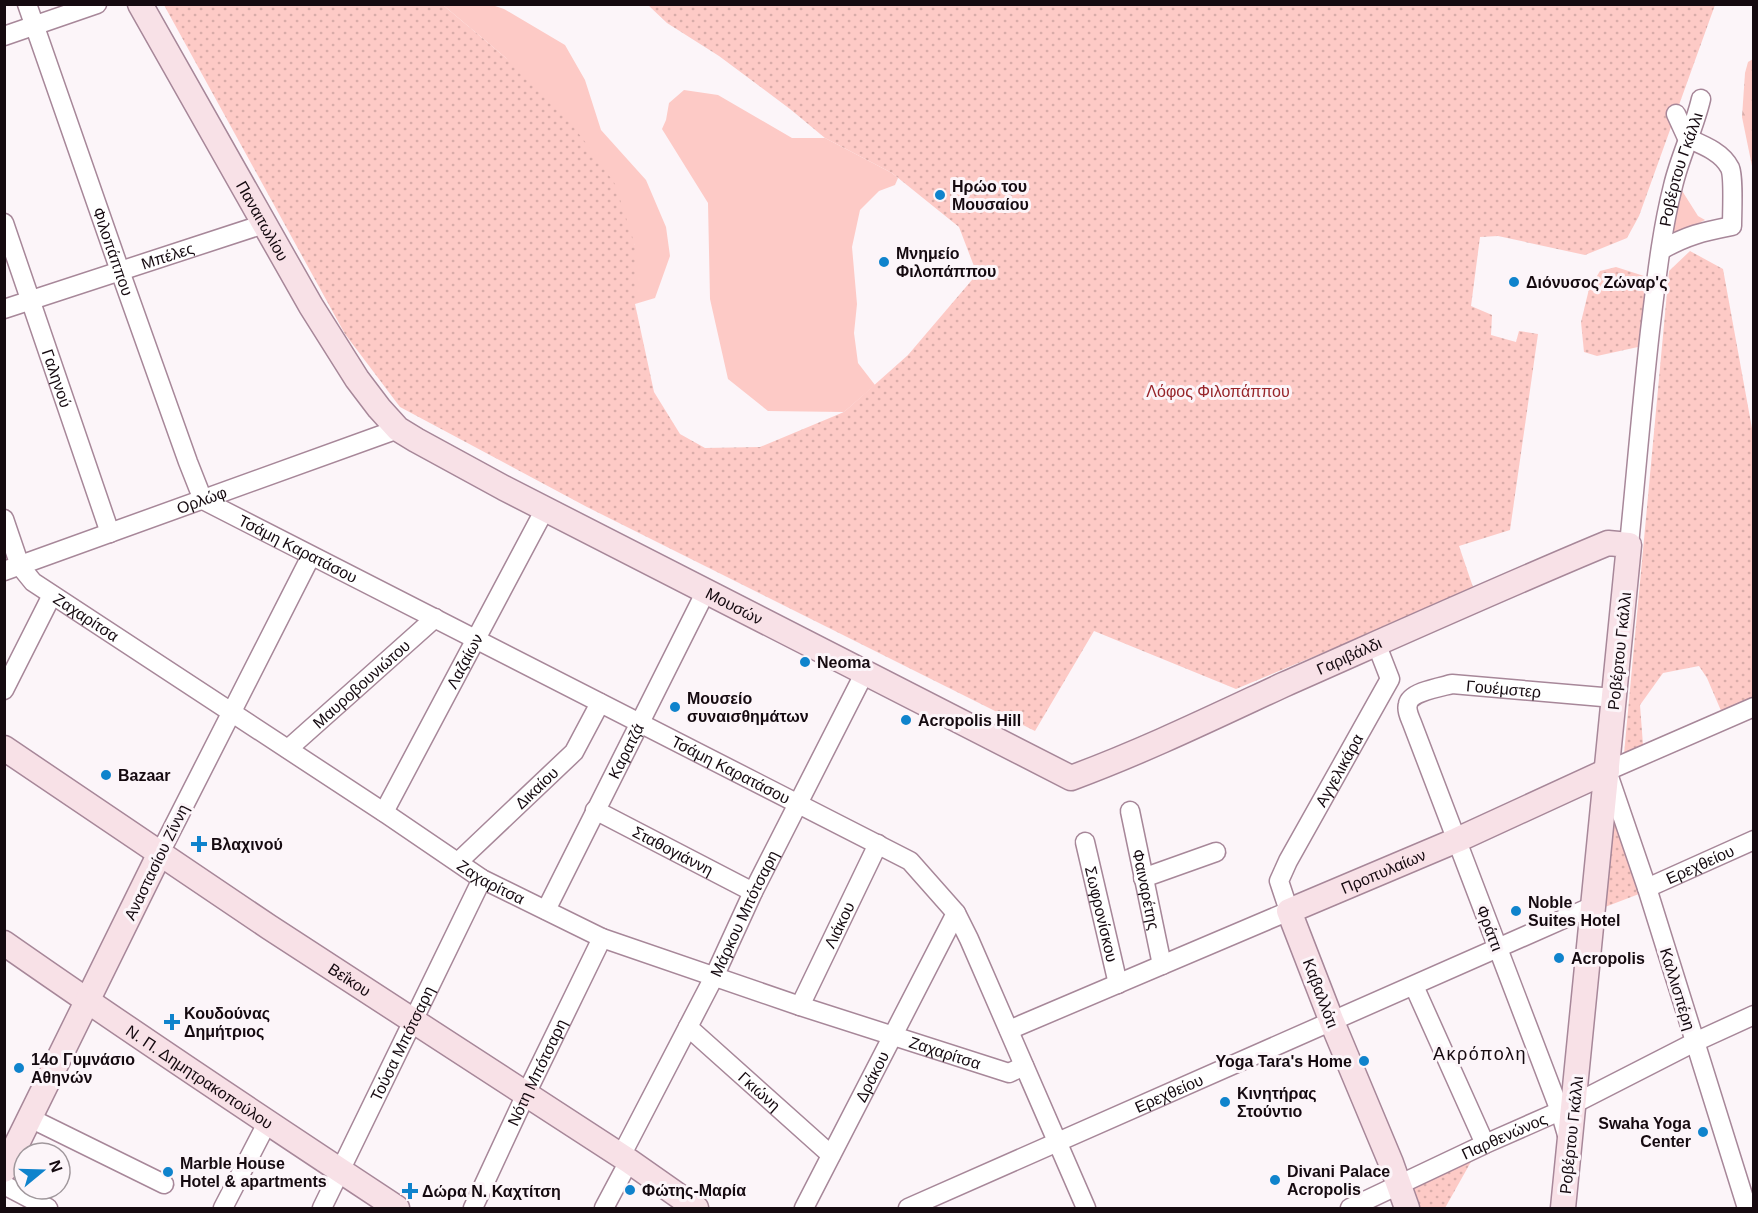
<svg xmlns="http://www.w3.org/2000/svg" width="1758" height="1213" font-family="Arial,sans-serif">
<defs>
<pattern id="forest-firs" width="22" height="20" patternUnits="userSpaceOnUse" patternTransform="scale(1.5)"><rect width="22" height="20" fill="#fdcac6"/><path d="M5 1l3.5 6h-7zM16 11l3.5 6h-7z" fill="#d8aca9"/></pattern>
<pattern id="park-dots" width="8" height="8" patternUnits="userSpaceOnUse" patternTransform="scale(1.5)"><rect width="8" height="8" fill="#fdcac6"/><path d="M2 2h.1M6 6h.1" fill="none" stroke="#d8aca9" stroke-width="1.8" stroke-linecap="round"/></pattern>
</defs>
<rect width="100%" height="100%" fill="#fcf5f9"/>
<g fill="#fdcac6">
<polygon points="443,5 492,5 504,9 565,45 585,80 601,130 646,180 666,227 670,256 655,298 635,304 635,245 506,58"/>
<polygon points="684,90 718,95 792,138 825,138 892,173 898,178 895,185 879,191 860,210 852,247 857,304 854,333 858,363 875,385 844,412 768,411 728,379 710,299 708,203 662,129 666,120 669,103"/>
<polygon points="1679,186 1698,216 1705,220 1669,238"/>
</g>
<polygon fill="url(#forest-firs)" points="1753,59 1753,171 1742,117 1745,73 1748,62"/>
<g fill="url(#park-dots)">
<polygon points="164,5 443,5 506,58 561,111 586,143 615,184 635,245 635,304 654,392 680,434 705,448 760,447 844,412 908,355 977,274 959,227 892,173 825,138 790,109 719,56 667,23 648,5 1715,5 1639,216 1627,238 1585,255 1498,236 1480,237 1471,306 1492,315 1491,335 1516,342 1519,331 1538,334 1510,530 1459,546 1474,590 1236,689 1094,631 1035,731 587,507 400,407 345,334"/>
<polygon points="1690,251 1723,269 1753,434 1753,698 1722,713 1707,678 1699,666 1663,673 1640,705 1643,745 1624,754 1669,271"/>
<polygon points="1616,267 1644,276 1646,283 1638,347 1597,356 1584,352 1581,322 1589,289 1600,271"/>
<polygon points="1613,803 1639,894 1605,907"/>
<polygon points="1472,1160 1445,1208 1398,1208 1392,1195"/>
</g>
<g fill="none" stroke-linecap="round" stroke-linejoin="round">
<defs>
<g id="street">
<path id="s1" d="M27,4L120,271L188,462L203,500L910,861L956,913L969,939L1086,1208"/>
<polyline points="4,36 97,4"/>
<path id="s2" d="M4,223L110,533"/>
<path d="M1661,250C1688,235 1702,232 1732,226C1732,214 1734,177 1730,168C1722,152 1703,145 1687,138L1676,114"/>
<path id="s3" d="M4,309L264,224"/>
<path id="s4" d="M4,519L20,566L33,582L388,815L482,879L602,938L800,1006L1009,1073L1024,1066"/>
<path id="s5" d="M1629,545C1636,474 1642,402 1650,331C1656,283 1661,233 1673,186C1680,156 1694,129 1701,99"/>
<path id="s6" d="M4,571L398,429"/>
<polyline points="4,690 52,595"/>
<path id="s7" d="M288,749L435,618"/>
<path id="s8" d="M595,810L753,892"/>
<path id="s9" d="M1130,811L1162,965"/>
<path id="s10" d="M384,812L545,509"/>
<path id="s11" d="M1085,842L1118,984"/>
<polyline points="160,853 311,556"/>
<path id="s12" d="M458,862L574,752L600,703"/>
<polyline points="1143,878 1216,852"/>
<path id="s13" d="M1647,888L1754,840"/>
<path id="s14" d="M546,910L706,591"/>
<polyline points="1414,986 1485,1144"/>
<path id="s15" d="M800,1006L878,844"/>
<path id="s16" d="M688,1027L831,1155"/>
<path id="s17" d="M1009,1030L1289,911L1279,881L1288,861L1390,679L1376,643"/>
<polyline points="30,1118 164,1184"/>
<path id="s18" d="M1567,1135L1560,1111L1412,723C1410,718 1406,710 1408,704C1410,692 1441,687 1452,684L1614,698"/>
<path id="s19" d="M621,1156L714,977L753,892L865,672"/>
<polyline points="4,1185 48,1208"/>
<polyline points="223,1208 267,1123"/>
<path id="s20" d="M322,1208L482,879"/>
<path id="s21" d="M473,1208L526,1094L602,938"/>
<polyline points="604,1208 629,1161"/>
<path id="s22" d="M804,1208L956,913"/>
<path id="s23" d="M908,1208L1593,906"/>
<path id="s24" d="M1350,1208L1485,1144L1560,1111L1695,1042L1754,1015"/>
<polyline points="1747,1208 1647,888 1607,771 1754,707"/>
</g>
<g id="secondary">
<path id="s25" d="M140,4L269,232L311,306L357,379L379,408L398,429L416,440L504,488L1071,778C1144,751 1212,718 1283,685C1387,639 1491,592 1596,548L1608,543L1629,545L1563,1208"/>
<path id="s26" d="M4,748L269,927L629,1161L696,1208"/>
<path id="s27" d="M4,943C134,1034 265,1121 397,1208"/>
<polyline points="4,1170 160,853"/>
<path id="s28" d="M1407,1208L1391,1163L1332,1022L1289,911L1457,840L1607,771"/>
</g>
</defs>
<use href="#street" stroke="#a78799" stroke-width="21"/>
<use href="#secondary" stroke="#a78799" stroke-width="27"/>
<use href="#street" stroke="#fff" stroke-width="18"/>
<use href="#secondary" stroke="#f8e1e7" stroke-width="24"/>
</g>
<g fill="#0f83cc" stroke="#fcf5f9" stroke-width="2">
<circle cx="940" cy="195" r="6"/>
<circle cx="884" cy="262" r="6"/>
<circle cx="1514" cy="282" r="6"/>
<circle cx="805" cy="662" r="6"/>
<circle cx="675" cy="707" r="6"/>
<circle cx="906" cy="720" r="6"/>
<circle cx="106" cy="775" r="6"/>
<path d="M196 835h6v6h6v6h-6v6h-6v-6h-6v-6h6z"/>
<circle cx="1516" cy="911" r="6"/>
<circle cx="1559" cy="958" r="6"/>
<path d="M169 1013h6v6h6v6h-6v6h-6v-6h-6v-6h6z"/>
<circle cx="1364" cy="1061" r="6"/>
<circle cx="19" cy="1068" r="6"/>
<circle cx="1225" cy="1102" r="6"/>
<circle cx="1703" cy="1132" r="6"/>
<circle cx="168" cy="1172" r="6"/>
<circle cx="1275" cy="1180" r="6"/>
<circle cx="630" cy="1190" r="6"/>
<path d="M407 1182h6v6h6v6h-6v6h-6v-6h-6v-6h6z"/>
</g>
<g text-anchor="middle" stroke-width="6" stroke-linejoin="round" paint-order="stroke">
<g font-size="16" fill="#150a10" stroke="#fcf5f9">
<text dy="6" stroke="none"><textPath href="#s5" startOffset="380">Ροβέρτου Γκάλλι</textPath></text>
<text dy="6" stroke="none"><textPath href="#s25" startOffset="249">Παναιτωλίου</textPath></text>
<text dy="6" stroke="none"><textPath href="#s1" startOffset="262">Φιλοπάππου</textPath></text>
<text dy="6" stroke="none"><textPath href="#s3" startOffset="172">Μπέλες</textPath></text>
<text dy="6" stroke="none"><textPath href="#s2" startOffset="164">Γαληνού</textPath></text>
<text dy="6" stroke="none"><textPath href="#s6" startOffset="210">Ορλώφ</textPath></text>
<text dy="6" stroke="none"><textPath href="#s1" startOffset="633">Τσάμη Καρατάσου</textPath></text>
<text dy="6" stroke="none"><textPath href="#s25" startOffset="878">Μουσών</textPath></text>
<text dy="6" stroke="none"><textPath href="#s4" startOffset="134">Ζαχαρίτσα</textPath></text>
<text transform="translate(1619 651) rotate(-84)" y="6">Ροβέρτου Γκάλλι</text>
<text dy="6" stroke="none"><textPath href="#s25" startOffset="1560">Γαριβάλδι</textPath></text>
<text dy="6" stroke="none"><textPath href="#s10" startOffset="171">Λαζαίων</textPath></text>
<text dy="6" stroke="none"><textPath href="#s7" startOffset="98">Μαυροβουνιώτου</textPath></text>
<text dy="6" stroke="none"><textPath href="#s18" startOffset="562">Γουέμστερ</textPath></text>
<text dy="6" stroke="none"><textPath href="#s14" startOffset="178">Καρατζά</textPath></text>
<text dy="6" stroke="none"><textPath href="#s1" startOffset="1119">Τσάμη Καρατάσου</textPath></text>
<text dy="6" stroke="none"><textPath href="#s17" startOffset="462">Αγγελικάρα</textPath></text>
<text dy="6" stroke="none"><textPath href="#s12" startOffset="108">Δικαίου</textPath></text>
<text dy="6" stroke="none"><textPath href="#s8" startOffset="88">Σταθογιάννη</textPath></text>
<text transform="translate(156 862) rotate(-64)" y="6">Αναστασίου Ζίννη</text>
<text dy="6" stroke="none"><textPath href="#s13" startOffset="58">Ερεχθείου</textPath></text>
<text dy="6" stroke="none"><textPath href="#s28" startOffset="422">Προπυλαίων</textPath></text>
<text dy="6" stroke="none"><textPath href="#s4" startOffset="618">Ζαχαρίτσα</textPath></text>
<text dy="6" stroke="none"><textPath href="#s9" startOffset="80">Φαιναρέτης</textPath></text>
<text dy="6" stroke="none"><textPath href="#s11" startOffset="74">Σωφρονίσκου</textPath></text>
<text dy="6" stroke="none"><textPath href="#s19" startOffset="272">Μάρκου Μπότσαρη</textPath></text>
<text dy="6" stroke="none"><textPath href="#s15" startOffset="90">Λιάκου</textPath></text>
<text transform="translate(1490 928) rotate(69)" y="6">Φράττι</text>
<text dy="6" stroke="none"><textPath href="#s26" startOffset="416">Βεΐκου</textPath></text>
<text transform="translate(1678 989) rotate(73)" y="6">Καλλισπέρη</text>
<text transform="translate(1321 993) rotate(69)" y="6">Καβαλλότι</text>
<text dy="6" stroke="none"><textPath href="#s20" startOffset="183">Τούσα Μπότσαρη</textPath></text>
<text dy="6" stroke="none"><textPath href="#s4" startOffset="1104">Ζαχαρίτσα</textPath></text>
<text dy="6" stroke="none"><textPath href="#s21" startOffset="150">Νότη Μπότσαρη</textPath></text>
<text dy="6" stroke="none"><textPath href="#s22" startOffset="148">Δράκου</textPath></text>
<text dy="6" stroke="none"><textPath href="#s27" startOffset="237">Ν. Π. Δημητρακοπούλου</textPath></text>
<text dy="6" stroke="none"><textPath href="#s16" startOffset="96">Γκιώνη</textPath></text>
<text dy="6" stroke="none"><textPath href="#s23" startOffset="285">Ερεχθείου</textPath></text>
<text transform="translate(1571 1135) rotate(-84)" y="6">Ροβέρτου Γκάλλι</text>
<text dy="6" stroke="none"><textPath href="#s24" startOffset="170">Παρθενώνος</textPath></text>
</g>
<g font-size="16" font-weight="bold" fill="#150a10" stroke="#fcf5f9" text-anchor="start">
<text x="952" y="192">Ηρώο του<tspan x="952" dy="18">Μουσαίου</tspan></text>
<text x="896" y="259">Μνημείο<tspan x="896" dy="18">Φιλοπάππου</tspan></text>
<text x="1526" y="288">Διόνυσος Ζώναρ'ς</text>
<text x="817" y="668">Neoma</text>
<text x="687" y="704">Μουσείο<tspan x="687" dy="18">συναισθημάτων</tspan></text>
<text x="918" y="726">Acropolis Hill</text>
<text x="118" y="781">Bazaar</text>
<text x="211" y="850">Βλαχινού</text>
<text x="1528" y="908">Noble<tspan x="1528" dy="18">Suites Hotel</tspan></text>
<text x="1571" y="964">Acropolis</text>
<text x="184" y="1019">Κουδούνας<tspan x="184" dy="18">Δημήτριος</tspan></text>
<text x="31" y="1065">14ο Γυµνάσιο<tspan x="31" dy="18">Αθηνών</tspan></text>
<text x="1352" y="1067" text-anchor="end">Yoga Tara's Home</text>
<text x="1237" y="1099">Κινητήρας<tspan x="1237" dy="18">Στούντιο</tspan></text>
<text x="1691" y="1129" text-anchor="end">Swaha Yoga<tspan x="1691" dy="18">Center</tspan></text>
<text x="180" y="1169">Marble House<tspan x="180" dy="18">Hotel &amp; apartments</tspan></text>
<text x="1287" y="1177">Divani Palace<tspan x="1287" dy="18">Acropolis</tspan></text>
<text x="642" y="1196">Φώτης-Μαρία</text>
<text x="422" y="1197">Δώρα Ν. Καχτίτση</text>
</g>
<g font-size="16" fill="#97252a" stroke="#fcf5f9">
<text x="1218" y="397">Λόφος Φιλοπάππου</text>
</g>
<g font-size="18" letter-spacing="1.5" fill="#150a10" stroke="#fcf5f9">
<text x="1480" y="1060">Ακρόπολη</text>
</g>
</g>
<rect width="1758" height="1213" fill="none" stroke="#150a10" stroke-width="12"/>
<g transform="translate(42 1171) rotate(71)"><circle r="28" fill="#fcf5f9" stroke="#a0979c" stroke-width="1.5"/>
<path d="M0-4.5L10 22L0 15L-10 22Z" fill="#0f83cc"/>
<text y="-9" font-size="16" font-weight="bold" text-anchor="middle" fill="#150a10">N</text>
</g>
</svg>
